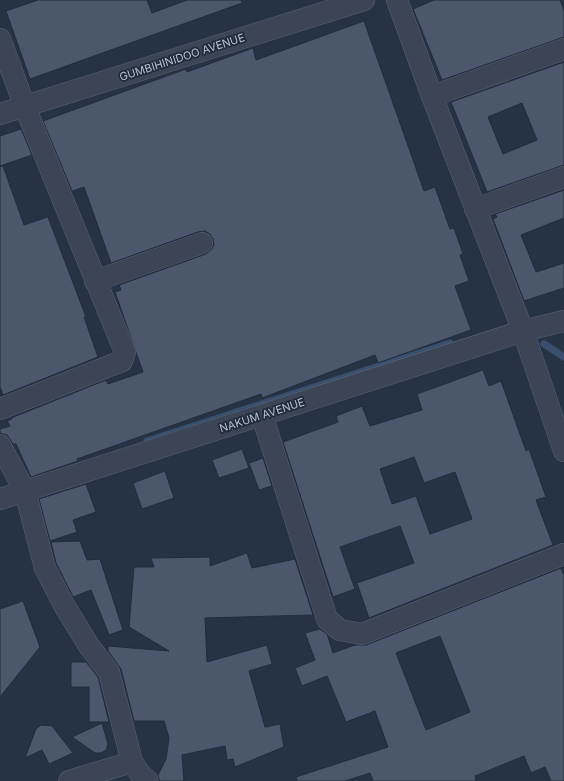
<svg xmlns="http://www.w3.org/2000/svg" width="564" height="781" font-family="Inter,sans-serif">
<rect width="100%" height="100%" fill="#263345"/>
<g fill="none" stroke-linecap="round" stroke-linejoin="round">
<g stroke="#394f6d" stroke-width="7">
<polyline points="544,344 564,357"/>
<polyline points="147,441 450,343"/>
</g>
</g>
<g fill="#4a576c" stroke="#212c3c" fill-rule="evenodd">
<polygon points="38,0 147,0 152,13 187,0 241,0 242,3 30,79 6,11"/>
<polygon points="434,0 560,0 564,11 564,37 442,80 413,9"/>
<polygon points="364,21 424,191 435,187 450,229 454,228 463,254 460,255 469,281 455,286 471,330 378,363 375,355 262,398 261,394 77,459 78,461 31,477 16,444 13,444 7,435 0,433 0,429 10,426 7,421 12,419 11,418 106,380 108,384 143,372 115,292 121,290 119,285 206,254 211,250 214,245 213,239 210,234 205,231 198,232 111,263 84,187 72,191 43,121 186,69 187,72 253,48 256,60"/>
<path d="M564,62V165L487,192L451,102ZM522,103L537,140L503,154L488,117Z"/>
<polygon points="21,129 32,155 0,166 0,136"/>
<polygon points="3,166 24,225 48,217 86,317 84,317 98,357 3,395 0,387 0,167"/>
<polygon points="564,190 564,218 521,235 536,272 564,263 564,288 524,301 493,219 497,217 495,214"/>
<path d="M483,370L489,386L501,381L526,451L529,449L546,497L536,500L553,545L369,618L357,583L414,563L400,526L340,547L355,589L333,597L283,442L338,422L336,416L362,406L370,426L422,410L417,394ZM414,457L424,483L455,472L472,519L430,534L416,496L392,504L380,469Z"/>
<polygon points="242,449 249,468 219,478 212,460"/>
<polygon points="263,458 272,486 259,490 249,463"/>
<polygon points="165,471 174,498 142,509 133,483"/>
<polygon points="86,484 96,512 73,520 77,532 50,541 39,499"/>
<polygon points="80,541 87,560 100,559 123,630 109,635 91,590 73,597 56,563 51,542"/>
<polygon points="247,553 252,568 295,559 313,615 205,618 207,662 267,645 272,664 249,671 265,727 280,724 284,747 235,767 233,759 227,760 225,746 182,755 184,781 160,781 158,775 166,759 169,738 164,721 134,721 121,669 108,651 108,646 169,651 129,627 134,567 154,567 151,558 210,557 210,566"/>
<path d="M561,568L564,575V781H551L545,767L531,773L524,756L475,776L476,781H373L370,773L345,781H297L296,777L388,747L375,711L346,722L327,676L302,686L295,668L315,660L305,633L320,629L327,634L333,653L355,645H366ZM440,636L470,712L426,730L396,653Z"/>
<polygon points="23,601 40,647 0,697 0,609"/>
<polygon points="71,662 86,662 98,677 109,722 89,722 89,687 71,687"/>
<polygon points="102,723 108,744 106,750 101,753 95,753 72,737"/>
<polygon points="41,725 52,726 73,753 49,764 42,750 25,758 36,729"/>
</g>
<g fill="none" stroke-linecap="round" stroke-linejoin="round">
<defs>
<g id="minor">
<polyline points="397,0 432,96 523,331 564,451"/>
<polyline points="0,39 25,107 125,352 122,361 0,409"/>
<polyline points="432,96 564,49"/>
<polyline points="0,114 364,0"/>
<polyline points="475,209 564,177"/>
<polyline points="95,281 202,243"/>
<polyline points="262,415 327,619 340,630 362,634 564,554"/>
<polyline points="0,445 25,491 45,568 64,605 89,646 109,672 132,762 141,775 148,781"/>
<polyline points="0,499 523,331 564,321"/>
<polyline points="69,781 132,762"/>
</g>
</defs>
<use href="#minor" stroke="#596372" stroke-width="22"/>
<use href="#minor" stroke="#3b4555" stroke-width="21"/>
</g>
<g text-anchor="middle" stroke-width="3.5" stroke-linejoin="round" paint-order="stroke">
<g font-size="11" fill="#b9c1ce" stroke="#1f2a3a">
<text transform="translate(182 57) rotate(-18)" y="4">GUMBIHINIDOO AVENUE</text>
<text transform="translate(262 415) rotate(-18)" y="4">NAKUM AVENUE</text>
</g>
</g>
</svg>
